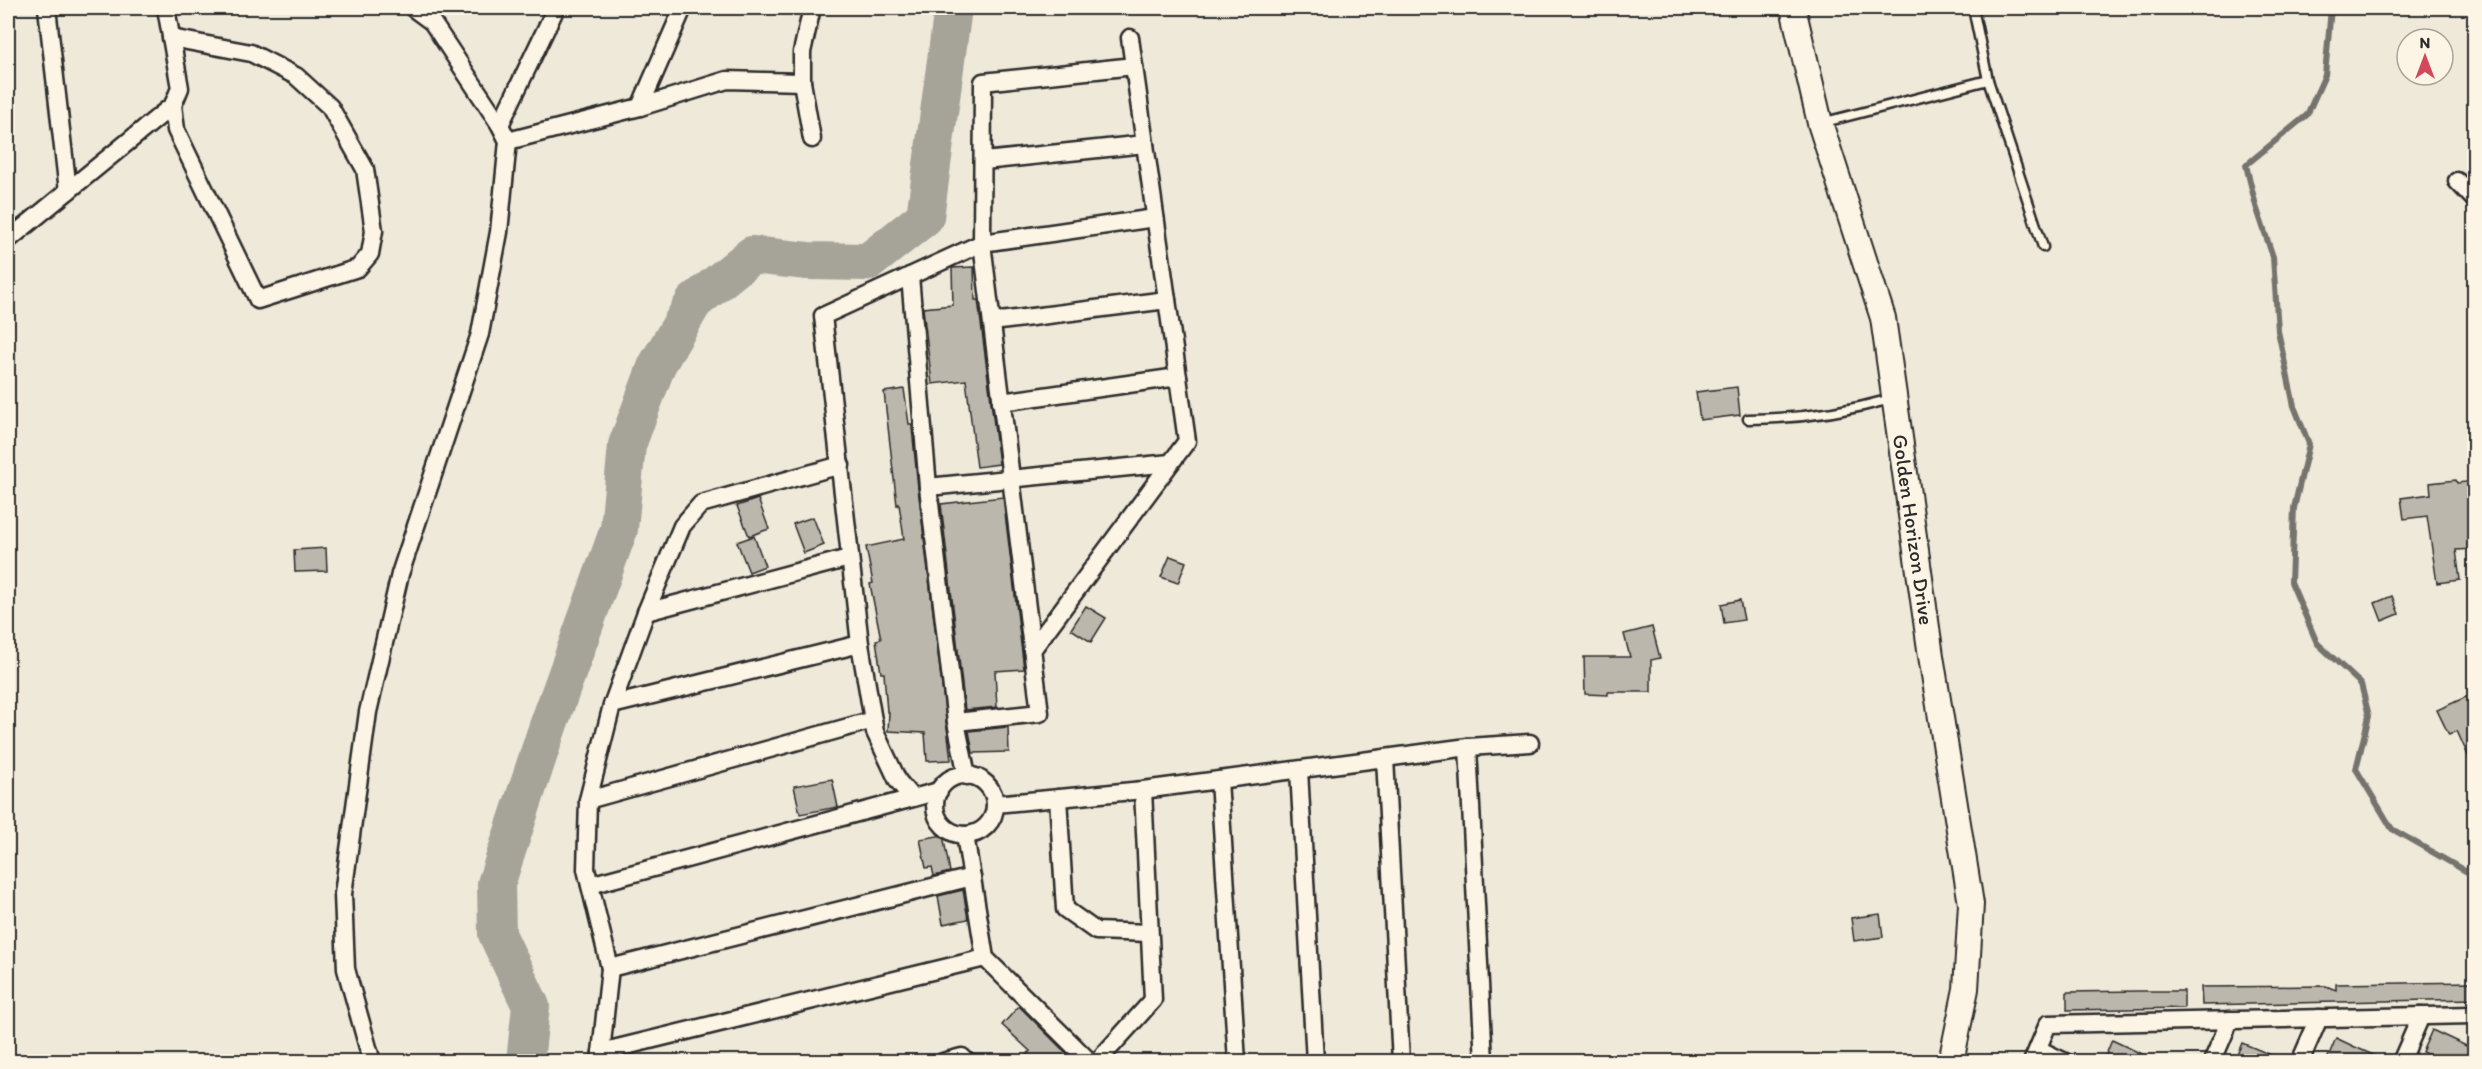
<svg xmlns="http://www.w3.org/2000/svg" width="2482" height="1069" font-family="Itim,sans-serif">
<rect width="100%" height="100%" fill="#efe9da"/>
<filter id="ink" filterUnits="userSpaceOnUse"><feTurbulence type="fractalNoise" baseFrequency=".0167" numOctaves="2"/><feDisplacementMap in="SourceGraphic" scale="12" xChannelSelector="R" yChannelSelector="G"/><feConvolveMatrix kernelMatrix="1 2 1 2 8 2 1 2 1" color-interpolation-filters="sRGB"/></filter>
<g filter="url(#ink)">
<g fill="none" stroke-linecap="round" stroke-linejoin="round">
<polyline stroke="#75736d" stroke-width="6" points="2331,8 2325,75 2307,115 2246,165 2256,206 2273,257 2278,331 2294,406 2309,444 2294,508 2291,582 2317,643 2361,684 2369,716 2356,769 2392,829 2474,876"/>
<polyline stroke="#a6a399" stroke-width="38" points="525,1062 531,1006 497,934 496,884 547,729 619,529 627,445 657,365 694,302 752,255 808,261 868,262 925,217 953,8"/>
</g>
<g fill="#bcb7ac" stroke="#2b2b2b" stroke-width="1.5">
<polygon points="974,267 975,300 978,300 999,464 977,467 966,380 932,384 923,308 953,305 952,268"/>
<polygon points="1737,387 1740,415 1700,420 1696,392"/>
<polygon points="904,389 909,424 912,424 912,428 918,488 951,760 927,761 925,733 888,731 889,712 887,712 884,673 881,673 876,640 881,639 870,584 873,583 866,547 904,539 899,504 897,505 884,392"/>
<polygon points="2456,480 2457,483 2475,481 2475,549 2456,550 2460,580 2437,583 2427,516 2404,519 2401,498 2431,494 2430,483"/>
<polygon points="1003,497 1024,669 995,671 997,707 965,710 941,504"/>
<polygon points="758,499 769,529 749,536 737,506"/>
<polygon points="813,517 824,545 804,553 793,524"/>
<polygon points="754,536 765,566 749,572 737,542"/>
<polygon points="326,548 327,571 295,572 294,550"/>
<polygon points="1170,556 1186,562 1178,583 1161,577"/>
<polygon points="2392,596 2399,614 2382,621 2375,603"/>
<polygon points="1740,600 1744,620 1724,623 1721,604"/>
<polygon points="1086,606 1106,618 1091,642 1071,629"/>
<polygon points="1652,627 1660,658 1651,660 1651,692 1608,692 1608,695 1585,694 1584,657 1630,657 1624,634"/>
<polygon points="2475,693 2475,771 2457,731 2449,735 2437,710"/>
<polygon points="1008,727 1009,752 973,753 969,731"/>
<polygon points="832,779 838,807 800,814 794,786"/>
<polygon points="943,835 950,872 934,876 932,867 926,868 920,839"/>
<polygon points="963,890 968,919 943,924 938,896"/>
<polygon points="1880,914 1883,937 1854,941 1851,918"/>
<polygon points="2475,982 2475,999 2202,1005 2201,987 2326,986 2336,990 2336,984"/>
<polygon points="2139,991 2184,991 2184,1008 2067,1010 2067,992"/>
<polygon points="1019,1006 1075,1062 1021,1062 1030,1051 1002,1025"/>
<polygon points="2432,1030 2475,1050 2475,1062 2444,1062 2422,1052"/>
<polygon points="2336,1038 2355,1047 2389,1062 2326,1062"/>
<polygon points="2112,1040 2159,1062 2103,1062"/>
<polygon points="2242,1043 2286,1061 2286,1062 2234,1062"/>
</g>
<g fill="none" stroke-linecap="round" stroke-linejoin="round">
<defs>
<g id="lane">
<polyline points="1973,8 1988,80"/>
<polyline points="1821,123 1988,80 2043,247"/>
<path d="M1748,419C1796,419 1845,412 1891,399"/>
</g>
<g id="street">
<polyline points="47,8 68,191"/>
<polyline points="166,8 180,88 173,105"/>
<polyline points="640,107 683,8"/>
<polyline points="500,125 556,8"/>
<polyline points="812,139 802,82 802,52 812,8"/>
<polyline points="508,141 640,107 727,80 802,82"/>
<polyline points="984,161 1145,144"/>
<polyline points="2457,181 2474,199"/>
<polyline points="8,240 173,105 176,130 258,300 358,268 370,254 374,231 365,169 330,107 296,76 251,53 171,38"/>
<polyline points="910,276 928,487 956,722 967,776"/>
<polyline points="992,322 1167,300"/>
<polyline points="1001,402 1178,377"/>
<polyline points="928,487 1170,463"/>
<polyline points="646,612 849,558"/>
<polyline points="1032,650 1187,441 1130,38"/>
<polyline points="612,705 860,644"/>
<polyline points="956,722 1040,713 982,243 1155,218"/>
<polyline points="1468,747 1530,743"/>
<polyline points="1385,758 1401,1062"/>
<polyline points="1299,770 1315,1062"/>
<circle cx="965" cy="805" r="30"/>
<polyline points="1219,780 1237,1062"/>
<polyline points="912,798 898,781 875,732 860,644 823,316 982,243 983,82 1134,66"/>
<polyline points="1058,798 1065,909 1096,931 1149,933"/>
<polyline points="588,800 873,720"/>
<polyline points="995,804 1143,790 1468,747 1484,1062"/>
<polyline points="965,835 985,958 1090,1062"/>
<polyline points="590,885 939,791"/>
<polyline points="610,968 972,877"/>
<polyline points="2038,1049 2065,1062"/>
<polyline points="601,1052 985,958"/>
<polyline points="372,1062 346,969 343,894 368,712 400,574 480,334 499,232 508,141 500,125 432,22 413,8"/>
<polyline points="600,1062 610,968 586,869 588,800 612,705 646,612 682,526 701,504 841,465"/>
<polyline points="943,1062 962,1057 967,1062"/>
<polyline points="1097,1062 1153,1000 1143,790"/>
<polyline points="2032,1062 2048,1024 2474,1015"/>
<polyline points="2212,1062 2230,1020"/>
<polyline points="2300,1062 2319,1018"/>
<polyline points="2401,1062 2421,1016"/>
</g>
<g id="secondary">
<path id="s1" d="M1793,8L1820,123L1883,318L1931,656L1971,904L1966,989L1951,1062"/>
</g>
</defs>
<use href="#lane" stroke="#2b2b2b" stroke-width="13"/>
<use href="#street" stroke="#2b2b2b" stroke-width="21"/>
<use href="#secondary" stroke="#2b2b2b" stroke-width="28"/>
<use href="#lane" stroke="#fcf5e5" stroke-width="8"/>
<use href="#street" stroke="#fcf5e5" stroke-width="16"/>
<use href="#secondary" stroke="#fcf5e5" stroke-width="24"/>
</g>
</g>
<g text-anchor="middle" stroke-width="5" stroke-linejoin="round" paint-order="stroke">
<g font-size="21" fill="#2b2b2b" stroke="#fcf5e5">
<text dy="7" stroke="none"><textPath href="#s1" startOffset="537">Golden Horizon Drive</textPath></text>
</g>
</g>
<rect width="2482" height="1069" fill="none" stroke="#fcf5e5" stroke-width="30"/>
<rect x="15" y="15" width="2452" height="1039" fill="none" stroke="#2b2b2b" stroke-width="2" filter="url(#ink)"/>
<g transform="translate(2425 57)"><circle r="28" fill="#fcf5e5" stroke="#a8a49b" stroke-width="1.5"/>
<path d="M0-4.5L10 22L0 15L-10 22Z" fill="#d1495b"/>
<text y="-9" font-size="16" font-weight="bold" text-anchor="middle" fill="#2b2b2b">N</text>
</g>
</svg>
